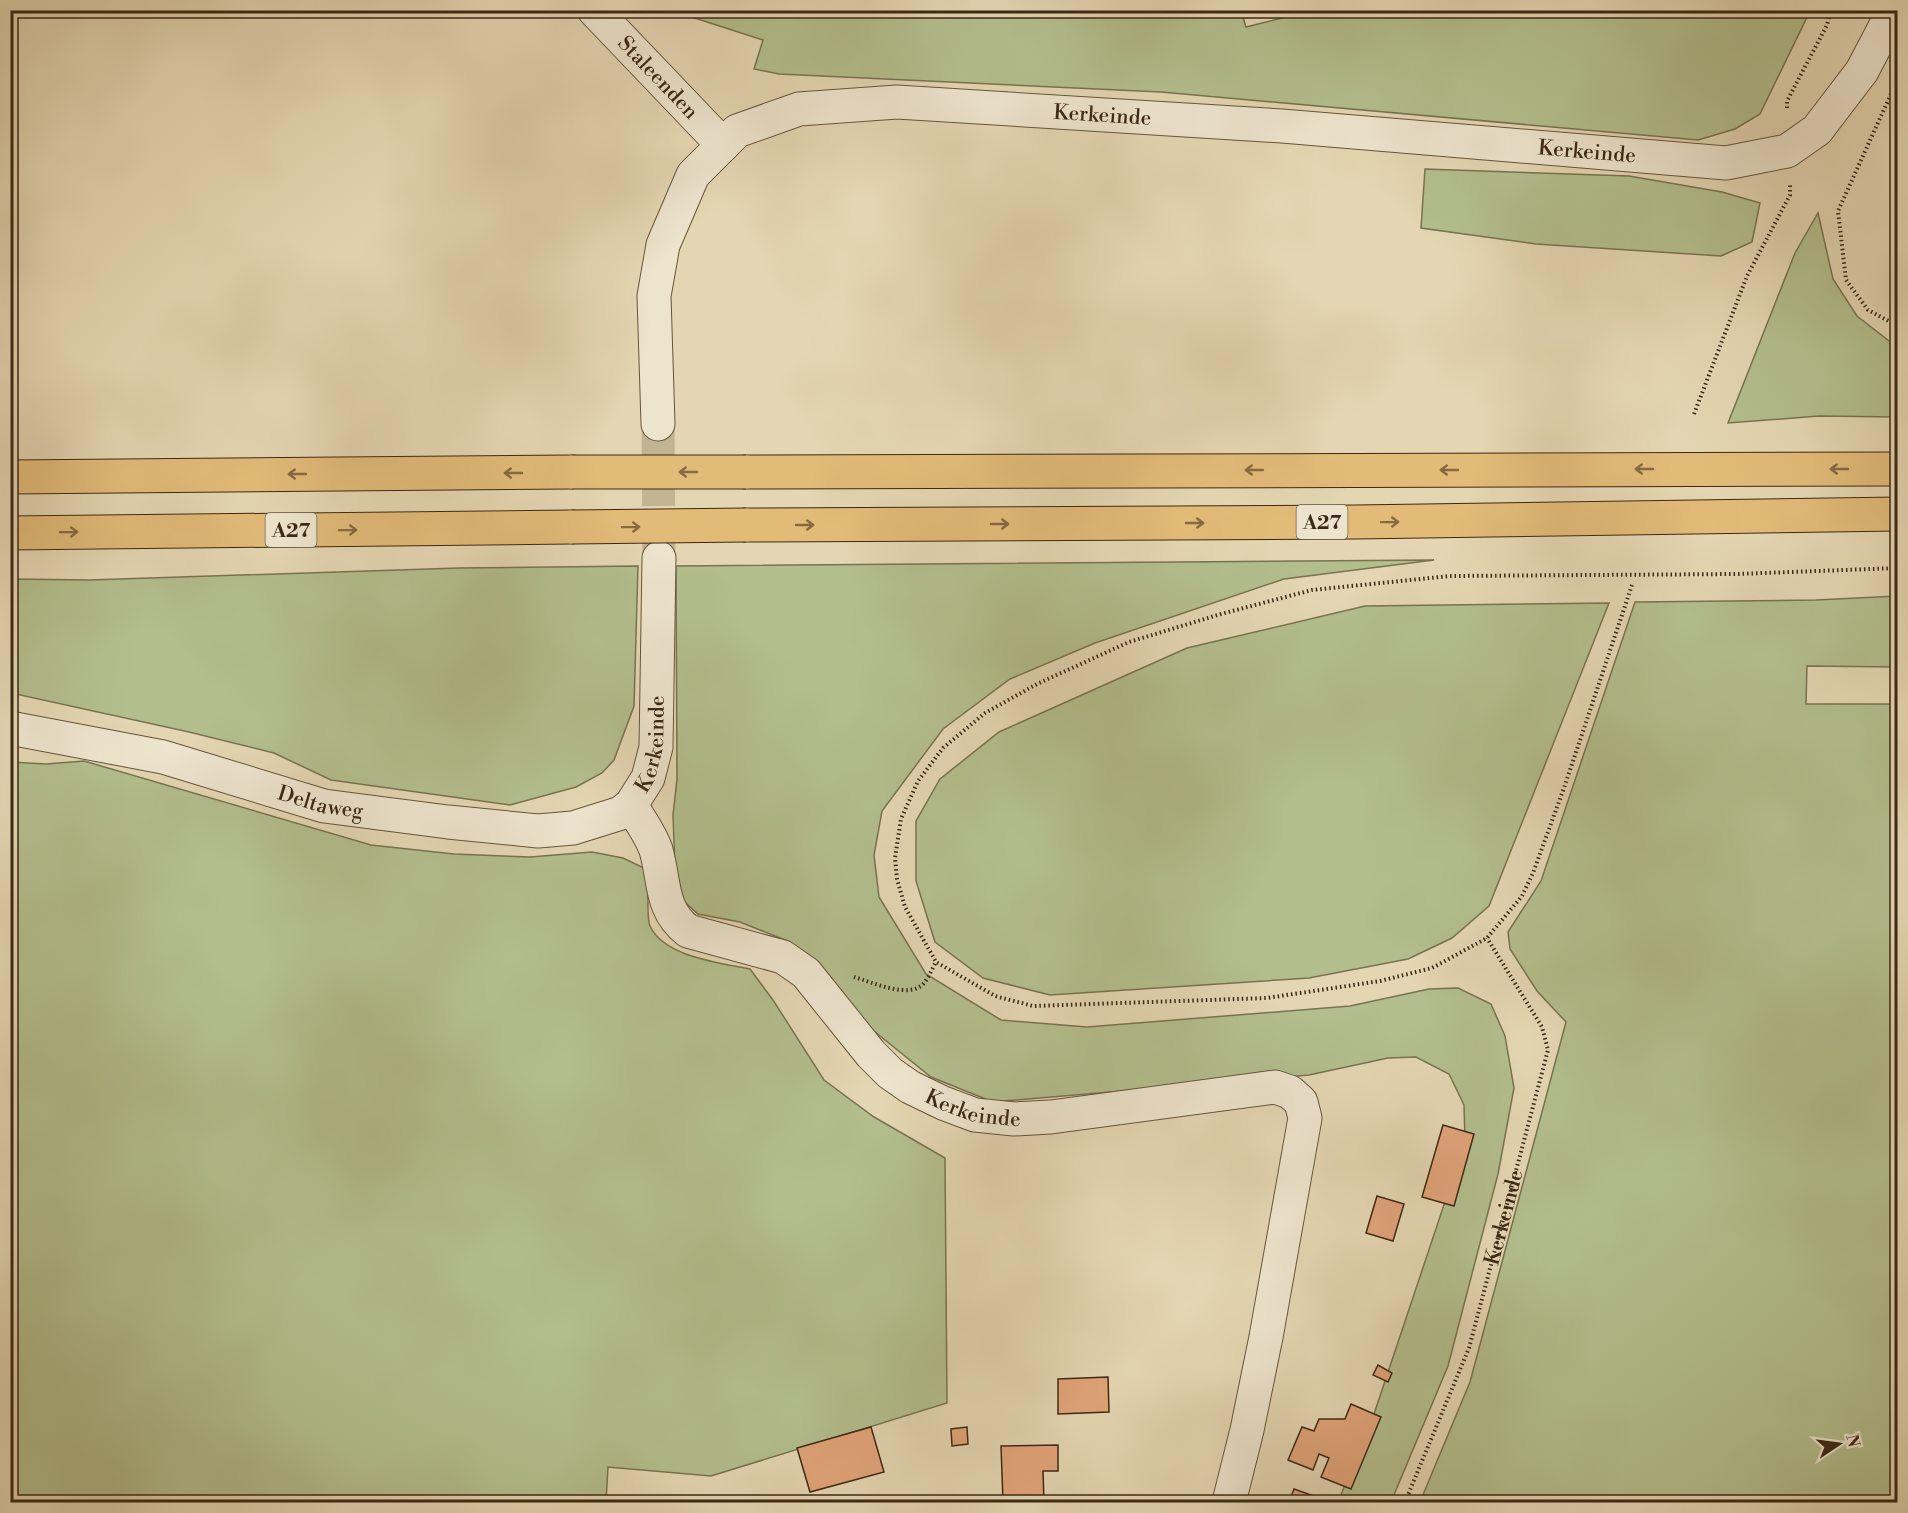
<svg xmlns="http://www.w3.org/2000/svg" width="1908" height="1513" font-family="'Libre Bodoni',serif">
<rect width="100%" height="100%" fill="#e4d6b2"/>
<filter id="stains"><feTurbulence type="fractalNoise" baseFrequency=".00333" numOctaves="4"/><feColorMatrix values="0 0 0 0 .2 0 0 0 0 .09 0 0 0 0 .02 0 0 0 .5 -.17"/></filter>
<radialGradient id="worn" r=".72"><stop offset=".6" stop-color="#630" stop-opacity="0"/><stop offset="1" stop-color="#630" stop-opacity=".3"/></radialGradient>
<g fill="#b3be8d" stroke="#787350" stroke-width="1.5">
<polygon points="1241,10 1246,27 1314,10 1810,11 1760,114 1735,129 1698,140 1161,92 779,74 754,69 763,40 673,11"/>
<polygon points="1425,169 1629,176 1722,192 1760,203 1752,242 1721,256 1536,244 1421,228"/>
<polygon points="1818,213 1833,279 1857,316 1893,344 1897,344 1897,417 1819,416 1728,423 1795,253"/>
<polygon points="1434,560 1284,579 1095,643 1010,679 943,729 882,811 874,855 879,897 926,974 1001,1020 1087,1027 1350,1006 1429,989 1458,988 1491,1004 1505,1036 1514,1088 1498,1174 1448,1366 1391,1502 1338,1502 1373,1417 1465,1142 1464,1105 1449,1074 1416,1057 1388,1058 1309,1075 993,1102 931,1077 859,1019 790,942 740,922 698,914 676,894 673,815 677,779 676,566"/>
<polygon points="638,566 634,706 614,760 602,773 576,787 510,805 331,780 274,753 189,732 11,693 11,579 89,580 459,568"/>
<polygon points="1897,596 1897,667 1807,666 1806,704 1897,704 1897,1502 1420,1502 1470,1382 1566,1022 1537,991 1510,949 1508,932 1541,881 1635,602 1816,600"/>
<polygon points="1609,603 1489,906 1452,938 1408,959 1309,978 1050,995 983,978 935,942 916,881 916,821 940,779 999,732 1187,648 1365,606"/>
<path d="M84,761L371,845L454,854L530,857L592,852L623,858L648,870C649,882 646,918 650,926C664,957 721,963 750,969L773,1000L824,1080L874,1117L945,1158L947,1403L711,1476L608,1467L606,1502H11V762L46,764Z"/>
</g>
<g fill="#e1a479" stroke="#3c2814" stroke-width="1.5">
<polygon points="1443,1125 1474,1134 1454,1206 1422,1197"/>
<polygon points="1377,1196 1404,1204 1393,1241 1366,1233"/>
<polygon points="1378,1365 1392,1373 1388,1382 1373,1375"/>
<polygon points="1108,1377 1109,1412 1058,1414 1058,1379"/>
<polygon points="1351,1404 1381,1417 1351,1489 1321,1477 1329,1458 1319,1454 1313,1470 1288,1460 1302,1427 1314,1431 1319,1419 1345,1419"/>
<polygon points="871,1427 884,1472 810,1492 797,1448"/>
<polygon points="967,1427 968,1444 952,1446 951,1429"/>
<polygon points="1058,1445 1058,1471 1043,1471 1044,1502 1003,1502 1001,1446"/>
<polygon points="1294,1489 1325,1500 1324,1502 1289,1502"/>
</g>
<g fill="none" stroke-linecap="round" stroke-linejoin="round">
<polyline stroke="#c2b392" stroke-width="33" stroke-dasharray="33 16" stroke-linecap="butt" points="658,424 659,553"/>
<defs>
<g id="minor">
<path id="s2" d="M594,10L723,145"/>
<path id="s3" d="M631,805C639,819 651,835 656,850C665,882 660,909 688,931L783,957L806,973L871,1054L890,1073L910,1087L943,1103L975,1115L1014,1119L1051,1117L1275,1087L1290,1092L1301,1102L1305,1118L1266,1337L1247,1430L1229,1502"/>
</g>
<g id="tertiary">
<path id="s4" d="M658,424L654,296L663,245L693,175L737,131L799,109L897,102L1282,126L1726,163L1787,151L1817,130L1862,71L1894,10"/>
<path id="s5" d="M10,728L163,757L324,806L448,822L538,831L573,828L621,813L631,805L648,778L656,747L659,558"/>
</g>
<g id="motorway">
<polyline points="746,472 1898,469"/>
<polyline points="10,477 572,472"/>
<polyline points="746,525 1355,522 1898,514"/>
<polyline points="10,533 572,527"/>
</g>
</defs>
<use href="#minor" stroke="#66543c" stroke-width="35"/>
<use href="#tertiary" stroke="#66543c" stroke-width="35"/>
<use href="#motorway" stroke="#3c2814" stroke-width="35"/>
<g stroke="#3c2814" stroke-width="4" stroke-dasharray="1.5 3" stroke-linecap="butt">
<polyline points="1891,94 1838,211 1846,280 1868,310 1898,326"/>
<polyline points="1787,108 1787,101 1827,25 1831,10"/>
<polyline points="1694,414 1747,276 1790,195 1790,184"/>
<polyline points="1632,585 1564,788 1533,873 1522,896 1487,938 1432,968 1380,981 1267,998 1033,1006 995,996 936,962 905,907 897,879 895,858 901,819 918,781 943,748 985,713 1037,684 1129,642 1221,614 1312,590 1450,576 1737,574 1898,568"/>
<path d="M854,977C872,982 910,1000 924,983C929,977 932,969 936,962"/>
<path id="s1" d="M1405,1502L1469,1348L1548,1050L1542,1027L1487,938"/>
</g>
<use href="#minor" stroke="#ede4cd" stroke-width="33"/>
<use href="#tertiary" stroke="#ede4cd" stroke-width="33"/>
<use href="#motorway" stroke="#e2bb79" stroke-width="33"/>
<defs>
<g id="motorway-bridge">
<polyline points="572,472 746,472"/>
<polyline points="572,527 746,525"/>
</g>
</defs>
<use href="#motorway-bridge" stroke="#3c2814" stroke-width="35" stroke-linecap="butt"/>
<use href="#motorway-bridge" stroke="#e2bb79" stroke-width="33"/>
</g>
<defs><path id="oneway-shaft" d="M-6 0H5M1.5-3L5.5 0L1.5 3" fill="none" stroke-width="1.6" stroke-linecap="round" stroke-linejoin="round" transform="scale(1.5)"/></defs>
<g stroke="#876a41">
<use href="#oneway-shaft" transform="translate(1644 469) rotate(180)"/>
<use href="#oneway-shaft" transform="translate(1839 469) rotate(180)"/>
<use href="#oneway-shaft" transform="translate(1254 470) rotate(180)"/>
<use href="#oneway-shaft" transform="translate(1449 470) rotate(180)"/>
<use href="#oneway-shaft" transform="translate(688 472) rotate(180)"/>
<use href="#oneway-shaft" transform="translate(513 473) rotate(180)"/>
<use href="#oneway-shaft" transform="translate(297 474) rotate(180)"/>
<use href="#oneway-shaft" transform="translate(1390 522) rotate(-1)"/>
<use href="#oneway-shaft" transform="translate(1195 523)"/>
<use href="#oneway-shaft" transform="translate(1000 524)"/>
<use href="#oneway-shaft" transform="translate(805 525)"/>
<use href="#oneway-shaft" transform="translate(631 527) rotate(-1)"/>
<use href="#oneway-shaft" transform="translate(348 530) rotate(-1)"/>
<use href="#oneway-shaft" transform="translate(69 532) rotate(-1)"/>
</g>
<g text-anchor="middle" stroke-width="4.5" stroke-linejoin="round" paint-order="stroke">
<g fill="#ede4cd" stroke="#71604c" stroke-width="1.5">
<rect x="1296.5" y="505" width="51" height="34" rx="4.5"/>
<rect x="265.5" y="513" width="51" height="34" rx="4.5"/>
</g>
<g font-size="20" font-weight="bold" fill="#3c2814">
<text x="1322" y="529">A27</text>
<text x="291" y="537">A27</text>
</g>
<g font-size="21" fill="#3c2814" stroke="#ede4cd">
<text dy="7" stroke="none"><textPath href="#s2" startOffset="93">Staleenden</textPath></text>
<text dy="7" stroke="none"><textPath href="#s4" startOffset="688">Kerkeinde</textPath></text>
<text dy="7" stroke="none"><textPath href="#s4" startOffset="1174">Kerkeinde</textPath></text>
<text dy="7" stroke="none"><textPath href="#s5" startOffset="704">Kerkeinde</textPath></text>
<text dy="7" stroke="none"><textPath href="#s5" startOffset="320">Deltaweg</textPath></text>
<text dy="7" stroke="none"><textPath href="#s3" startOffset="490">Kerkeinde</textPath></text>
<text dy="7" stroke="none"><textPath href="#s1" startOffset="302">Kerkeinde</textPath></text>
</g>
</g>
<rect width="1908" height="1513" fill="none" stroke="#e4d6b2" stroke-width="36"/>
<rect x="12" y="12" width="1884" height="1489" fill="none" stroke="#3c2814" stroke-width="3"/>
<rect x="18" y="18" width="1872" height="1477" fill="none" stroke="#3c2814" stroke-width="1.5"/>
<g transform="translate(1839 1444) rotate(77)" stroke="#ede4cd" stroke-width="4.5" paint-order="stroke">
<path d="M0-4.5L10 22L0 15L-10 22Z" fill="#3c2814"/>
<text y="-9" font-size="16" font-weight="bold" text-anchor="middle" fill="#3c2814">N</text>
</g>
<rect width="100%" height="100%" filter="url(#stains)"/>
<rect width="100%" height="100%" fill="url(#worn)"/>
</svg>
